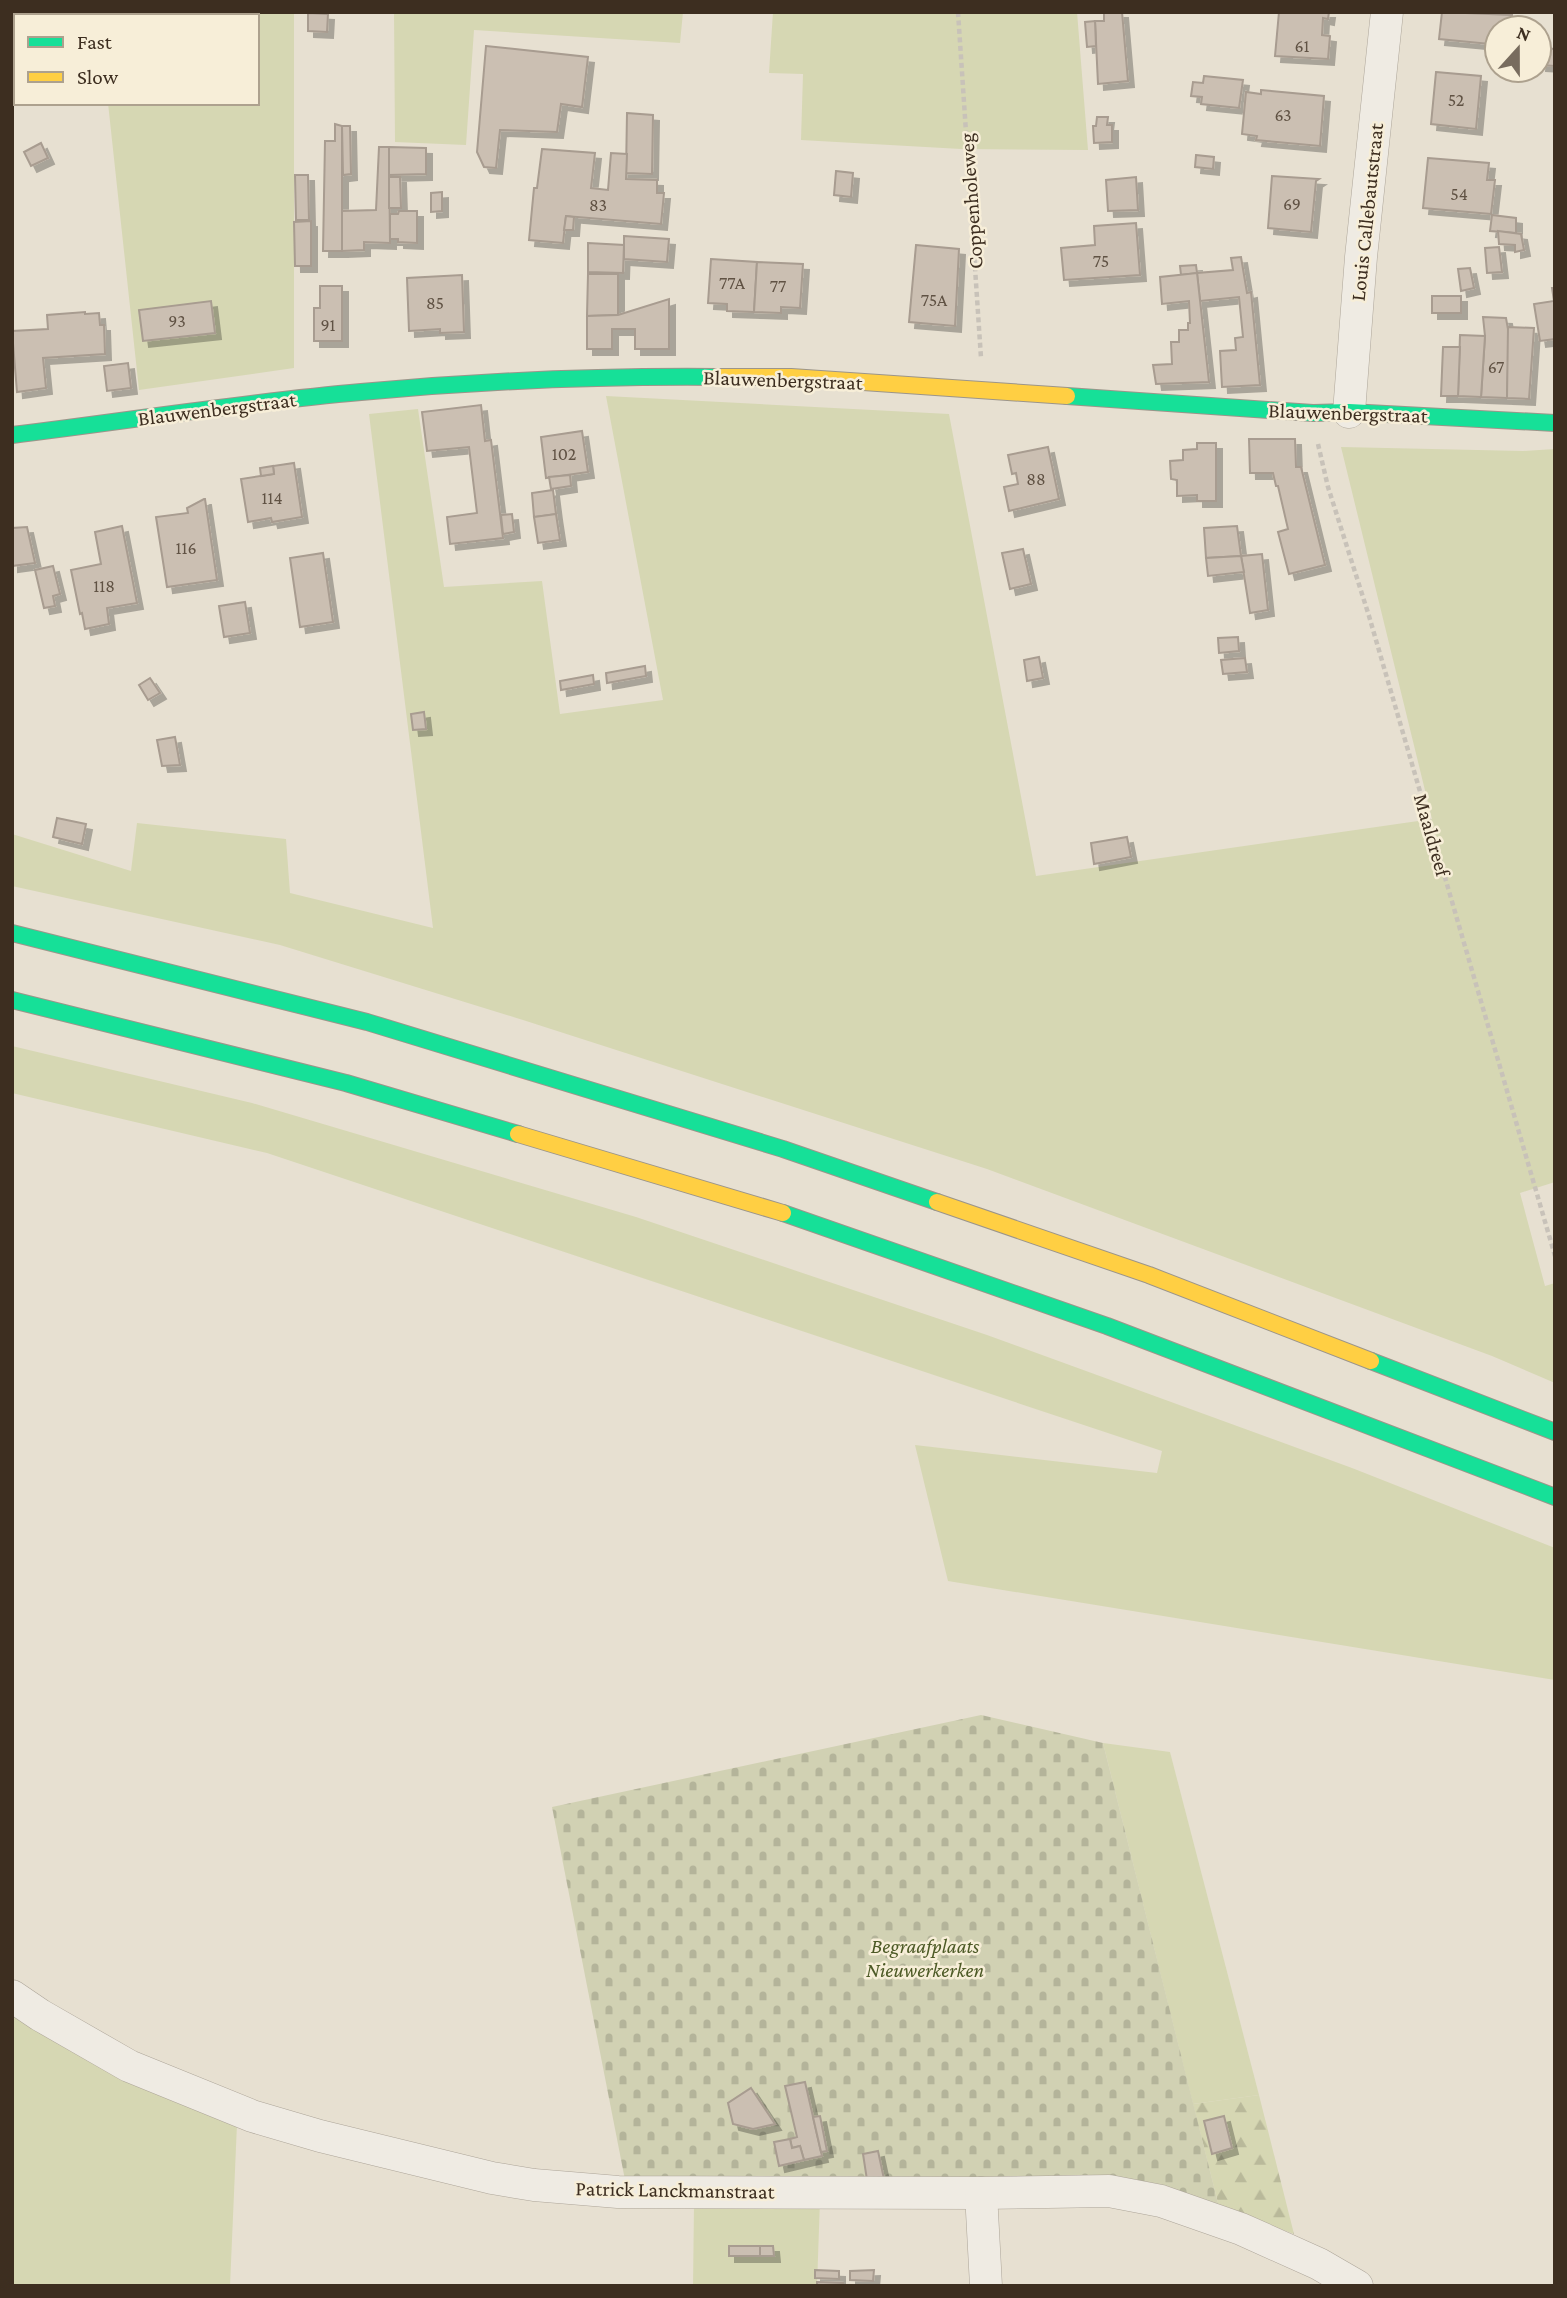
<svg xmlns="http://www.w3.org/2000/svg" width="1567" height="2298" font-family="'Crimson Pro',serif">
<defs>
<pattern id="forest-firs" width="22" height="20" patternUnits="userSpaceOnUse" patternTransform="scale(1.75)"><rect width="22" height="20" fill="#d6d7b3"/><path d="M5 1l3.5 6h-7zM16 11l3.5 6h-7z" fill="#b9b99a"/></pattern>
<pattern id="cemetery-stones" width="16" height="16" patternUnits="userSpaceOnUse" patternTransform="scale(1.75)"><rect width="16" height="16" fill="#d1d1b3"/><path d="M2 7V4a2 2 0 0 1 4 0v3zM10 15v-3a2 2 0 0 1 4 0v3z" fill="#b4b49a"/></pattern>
<filter id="shadow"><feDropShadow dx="6" dy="6" stdDeviation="0" flood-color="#0004"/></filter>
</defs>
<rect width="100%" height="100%" fill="#e7e0d1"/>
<g fill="#d6d7b3">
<polygon points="98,12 294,12 294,368 139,390 108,103 257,103 257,16 98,16"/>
<polygon points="394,12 683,12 680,43 474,30 466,145 395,142"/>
<polygon points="773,12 1077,12 1088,150 961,149 801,140 803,74 769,73"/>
<polygon points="606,396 949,414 1036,876 1432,819 1341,447 1523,451 1555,449 1555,1182 1520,1193 1545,1286 1555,1283 1555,1383 1492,1356 987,1169 523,1020 280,945 12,886 12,834 131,871 137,823 286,839 290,893 433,928 369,414 418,409 444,587 542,581 560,714 663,700"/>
<polygon points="12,1046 252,1103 636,1217 987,1335 1352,1468 1555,1548 1555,1680 948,1581 915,1445 1157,1473 1162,1451 267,1153 12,1093"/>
<polygon points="1103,1743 1170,1752 1259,2095 1193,2104"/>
<polygon points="12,2011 237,2124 230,2286 12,2286"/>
<polygon points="820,2200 817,2286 693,2286 694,2205"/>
</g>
<polygon fill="url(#forest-firs)" points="1259,2095 1294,2234 1219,2207 1193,2104"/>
<polygon fill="url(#cemetery-stones)" points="981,1715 1103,1743 1219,2207 626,2185 552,1807"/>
<g fill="#cbbfb2" stroke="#a89c90" stroke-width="2" filter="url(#shadow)">
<polygon points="1104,12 1122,12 1128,81 1098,84 1095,21 1104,21"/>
<polygon points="1279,12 1329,12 1328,19 1323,18 1322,35 1330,36 1328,59 1275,56"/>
<polygon points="1442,12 1512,15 1511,28 1491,31 1490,44 1439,39"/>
<polygon points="308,13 328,14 327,32 308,31"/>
<polygon points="1095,21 1096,46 1087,47 1085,22"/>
<polygon points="486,46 588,57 582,107 561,104 557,132 500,130 496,168 484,167 477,152"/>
<polygon points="1542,48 1555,49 1555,66 1540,65"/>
<polygon points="1436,72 1481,76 1476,129 1431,124"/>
<polygon points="1204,76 1243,80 1239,108 1201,104 1202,97 1191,96 1193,82 1203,83"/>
<polygon points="1261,90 1324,96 1320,146 1256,140 1257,136 1242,134 1246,92 1261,94"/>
<polygon points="627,113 653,115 652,174 626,173"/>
<polygon points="1097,117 1108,117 1107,125 1112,125 1112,142 1094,143 1093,126 1096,126"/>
<polygon points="335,124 342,126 342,251 323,251 325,141 335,141"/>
<polygon points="342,126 350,126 351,174 343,175"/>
<polygon points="41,143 48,158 31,166 24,152"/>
<polygon points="379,147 389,147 390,243 364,242 364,250 342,251 342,211 376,210"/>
<polygon points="389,147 426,148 426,174 389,175"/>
<polygon points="542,149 595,153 591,188 608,190 611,153 627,154 626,179 657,180 657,193 664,193 661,224 566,216 563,243 529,240 534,188 537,188"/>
<polygon points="1196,155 1214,157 1213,169 1195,167"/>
<polygon points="1428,158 1489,163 1487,180 1495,180 1491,214 1423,208"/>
<polygon points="836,171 853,173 851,197 834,195"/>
<polygon points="295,175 308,175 309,220 296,220"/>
<polygon points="1272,176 1319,179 1316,181 1311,232 1268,228"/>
<polygon points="389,177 400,177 401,208 389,208"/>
<polygon points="1136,177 1138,210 1108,211 1106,180"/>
<polygon points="442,192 442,211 431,212 431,193"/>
<polygon points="399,211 417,211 417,243 398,242 398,239 390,239 390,214 398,214"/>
<polygon points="1492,215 1516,218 1516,233 1490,231"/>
<polygon points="566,216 574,217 573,230 564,230"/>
<polygon points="311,221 311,266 295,266 294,222"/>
<polygon points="1136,223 1140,275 1064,280 1061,248 1095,245 1094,226"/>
<polygon points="1498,231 1521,234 1524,250 1515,252 1515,245 1499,244"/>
<polygon points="624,236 669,239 667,262 624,259"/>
<polygon points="588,243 624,245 623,273 588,272"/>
<polygon points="916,245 959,249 955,326 909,322"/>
<polygon points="1499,247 1502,272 1487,273 1485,248"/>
<polygon points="1241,257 1247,293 1251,292 1260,385 1222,387 1220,351 1236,350 1235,338 1243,337 1239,297 1200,301 1197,273 1233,270 1231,258"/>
<polygon points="711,259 757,262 754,312 727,311 727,304 708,303"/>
<polygon points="757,262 803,264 800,308 781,307 781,313 754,312"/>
<polygon points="1196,265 1197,273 1181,275 1180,266"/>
<polygon points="1470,268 1474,288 1461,291 1458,269"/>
<polygon points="1197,273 1209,382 1156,384 1153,365 1172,364 1171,342 1179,342 1179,330 1188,330 1188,323 1190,323 1189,301 1162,304 1160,277"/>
<polygon points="588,274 618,274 618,315 587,316"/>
<polygon points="462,275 464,332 440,333 440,329 409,331 407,278"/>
<polygon points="320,286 342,286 342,341 314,341 314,308 320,308"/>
<polygon points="1552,288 1555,288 1555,339 1540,341 1534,304 1554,301"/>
<rect x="1432" y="296" width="29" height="17"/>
<polygon points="669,299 669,349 635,349 635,329 612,329 612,349 587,349 587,316 618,315"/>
<polygon points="211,301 215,333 143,341 139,310"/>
<polygon points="85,312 85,314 99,313 100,325 104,325 105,354 43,358 46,388 17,392 12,331 48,329 47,315"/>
<polygon points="1483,317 1506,318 1509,335 1507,398 1481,397 1485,336"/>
<polygon points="1508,327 1534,328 1529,399 1507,398"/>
<polygon points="1460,335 1485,336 1481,397 1458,396"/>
<polygon points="1443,347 1460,347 1458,396 1441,396"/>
<polygon points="128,363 131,388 107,391 104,366"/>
<polygon points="481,405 485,441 491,440 503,538 450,544 447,517 477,513 469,447 427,451 422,412"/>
<polygon points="582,431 588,472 546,478 541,437"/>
<polygon points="1249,439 1295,439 1296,467 1301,467 1325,565 1289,574 1278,532 1288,529 1278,486 1276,486 1273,473 1250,473"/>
<polygon points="1197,443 1216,443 1216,501 1197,501 1197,495 1177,496 1177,480 1171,479 1170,461 1183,460 1183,450 1197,449"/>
<polygon points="1048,447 1059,499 1009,511 1004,487 1018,484 1016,473 1012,474 1008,455"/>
<polygon points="294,463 302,517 272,522 271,518 248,522 241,479 274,474 273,466"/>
<polygon points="273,466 274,474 261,476 260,468"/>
<polygon points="570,475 571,486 551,489 549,477"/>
<polygon points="553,490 556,514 534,517 532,493"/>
<polygon points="204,499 205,499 217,580 167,587 156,517 188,513 187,508"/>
<polygon points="512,514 514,532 503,534 501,515"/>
<polygon points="556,514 560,540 538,543 534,517"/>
<polygon points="122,526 137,603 107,608 109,624 85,629 82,613 80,614 71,570 101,564 95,532"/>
<polygon points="1237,526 1241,556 1206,558 1204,528"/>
<polygon points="27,527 35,563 12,566 12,528"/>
<polygon points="1023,549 1031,584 1010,589 1002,553"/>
<polygon points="323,553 333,622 300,627 290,558"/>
<polygon points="1262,554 1268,610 1250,613 1241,556"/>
<polygon points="1241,556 1244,572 1208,576 1206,558"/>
<polygon points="53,566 60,594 53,596 55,606 44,608 35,570"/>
<polygon points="245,602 250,633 224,637 219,606"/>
<polygon points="1238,637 1239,651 1219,653 1218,638"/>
<polygon points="1039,657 1043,678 1027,681 1024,660"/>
<polygon points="1245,658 1247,672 1223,674 1221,660"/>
<polygon points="645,666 646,676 607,683 606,673"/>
<polygon points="593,675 594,684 561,690 560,681"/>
<polygon points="150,678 160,693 148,700 139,685"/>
<polygon points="424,712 426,729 413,730 411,714"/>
<polygon points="175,737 180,765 162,766 157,740"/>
<polygon points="57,818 86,824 82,844 53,837"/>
<polygon points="1127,837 1131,857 1094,864 1091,843"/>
<polygon points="805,2082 822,2156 804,2160 800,2146 792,2148 790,2139 797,2137 785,2086"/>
<polygon points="751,2088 775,2124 753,2129 733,2124 728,2103"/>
<polygon points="820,2116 827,2151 821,2152 813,2117"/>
<polygon points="1224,2116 1232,2148 1212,2154 1204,2121"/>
<polygon points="790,2139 792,2148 800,2146 804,2160 779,2166 774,2142"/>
<polygon points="878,2151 884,2179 867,2180 863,2154"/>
<rect x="729" y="2246" width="31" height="10"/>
<polygon points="760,2246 773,2246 774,2256 760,2256"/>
<polygon points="815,2270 839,2271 839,2279 815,2278"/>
<polygon points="874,2270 873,2281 850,2280 850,2271"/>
<polygon points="817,2282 843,2283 843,2286 817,2286"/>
</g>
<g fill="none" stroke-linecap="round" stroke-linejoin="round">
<defs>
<g id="street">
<polyline points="1349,412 1361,257 1387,12"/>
<polyline points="12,1996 40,2015 129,2066 252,2116 320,2136 492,2178 534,2185 618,2192 981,2193 1109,2191 1161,2201 1241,2229 1319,2264 1357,2286"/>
<polyline points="981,2193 986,2286"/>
</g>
<g id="fast">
<polyline points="1067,396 1313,413 1349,412 1555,423"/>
<path d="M12,435C128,421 244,402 361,392C479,381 598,376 717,377"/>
<polyline points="12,933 367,1022 783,1149 937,1202"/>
<polyline points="12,1000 346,1083 518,1134"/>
<polyline points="783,1213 1107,1326 1555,1497"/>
<polyline points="1371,1361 1555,1432"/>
</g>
<g id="slow">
<polyline points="717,377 791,377 1067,396"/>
<polyline points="518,1134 783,1213"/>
<polyline points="937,1202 1149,1275 1371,1361"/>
</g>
</defs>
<use href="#street" stroke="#ada599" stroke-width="33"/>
<use href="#fast" stroke="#9c958a" stroke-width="18"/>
<use href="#slow" stroke="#9c958a" stroke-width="18"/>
<g stroke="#c8c2b9" stroke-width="4.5" stroke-dasharray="5 3.5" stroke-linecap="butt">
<polyline points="958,12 981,358"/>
<polyline points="1318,444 1328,487 1369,616 1555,1256"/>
</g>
<use href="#street" stroke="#efebe3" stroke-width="32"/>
<use href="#fast" stroke="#16e098" stroke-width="16"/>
<use href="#slow" stroke="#ffcf43" stroke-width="16"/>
</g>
<g text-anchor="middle" stroke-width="5" stroke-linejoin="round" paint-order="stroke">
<g font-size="18" fill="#605244">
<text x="1302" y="52">61</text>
<text x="1456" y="106">52</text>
<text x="1283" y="121">63</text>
<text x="1459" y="200">54</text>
<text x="1292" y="210">69</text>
<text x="598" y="211">83</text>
<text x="1101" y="267">75</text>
<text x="732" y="289">77A</text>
<text x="778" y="292">77</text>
<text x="934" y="306">75A</text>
<text x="435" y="309">85</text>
<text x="177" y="327">93</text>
<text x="328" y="331">91</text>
<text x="1496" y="373">67</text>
<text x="564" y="460">102</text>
<text x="1036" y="485">88</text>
<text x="272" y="504">114</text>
<text x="186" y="554">116</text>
<text x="104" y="592">118</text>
</g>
<g font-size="21" fill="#3d2e20" stroke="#f7eed8">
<text transform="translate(971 201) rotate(-94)" y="7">Coppenholeweg</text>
<text transform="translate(1367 212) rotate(-84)" y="7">Louis Callebautstraat</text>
<text transform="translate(783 380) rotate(2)" y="7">Blauwenbergstraat</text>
<text transform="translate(217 409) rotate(-7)" y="7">Blauwenbergstraat</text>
<text transform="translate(1348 413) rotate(2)" y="7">Blauwenbergstraat</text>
<text transform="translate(1432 835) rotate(74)" y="7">Maaldreef</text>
<text transform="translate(675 2190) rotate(1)" y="7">Patrick Lanckmanstraat</text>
</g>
<g font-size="21" font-style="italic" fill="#4d5a26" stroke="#f7eed8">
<text x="925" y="1953">Begraafplaats<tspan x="925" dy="24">Nieuwerkerken</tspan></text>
</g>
</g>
<rect width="1567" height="2298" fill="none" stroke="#3d2e20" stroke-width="28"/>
<rect x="14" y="14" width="245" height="91" fill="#f7eed8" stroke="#ada18e" stroke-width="2"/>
<rect x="28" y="37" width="35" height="10" fill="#16e098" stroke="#ada18e" stroke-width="2"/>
<text x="77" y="49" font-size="21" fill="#3d2e20">Fast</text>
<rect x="28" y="72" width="35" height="10" fill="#ffcf43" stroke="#ada18e" stroke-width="2"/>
<text x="77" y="84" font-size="21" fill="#3d2e20">Slow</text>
<g transform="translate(1518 49) rotate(21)"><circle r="33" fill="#f7eed8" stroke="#ada18e" stroke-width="2"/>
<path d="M0-5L12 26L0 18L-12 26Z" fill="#786c5e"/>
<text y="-10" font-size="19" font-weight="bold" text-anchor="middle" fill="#3d2e20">N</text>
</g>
</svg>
